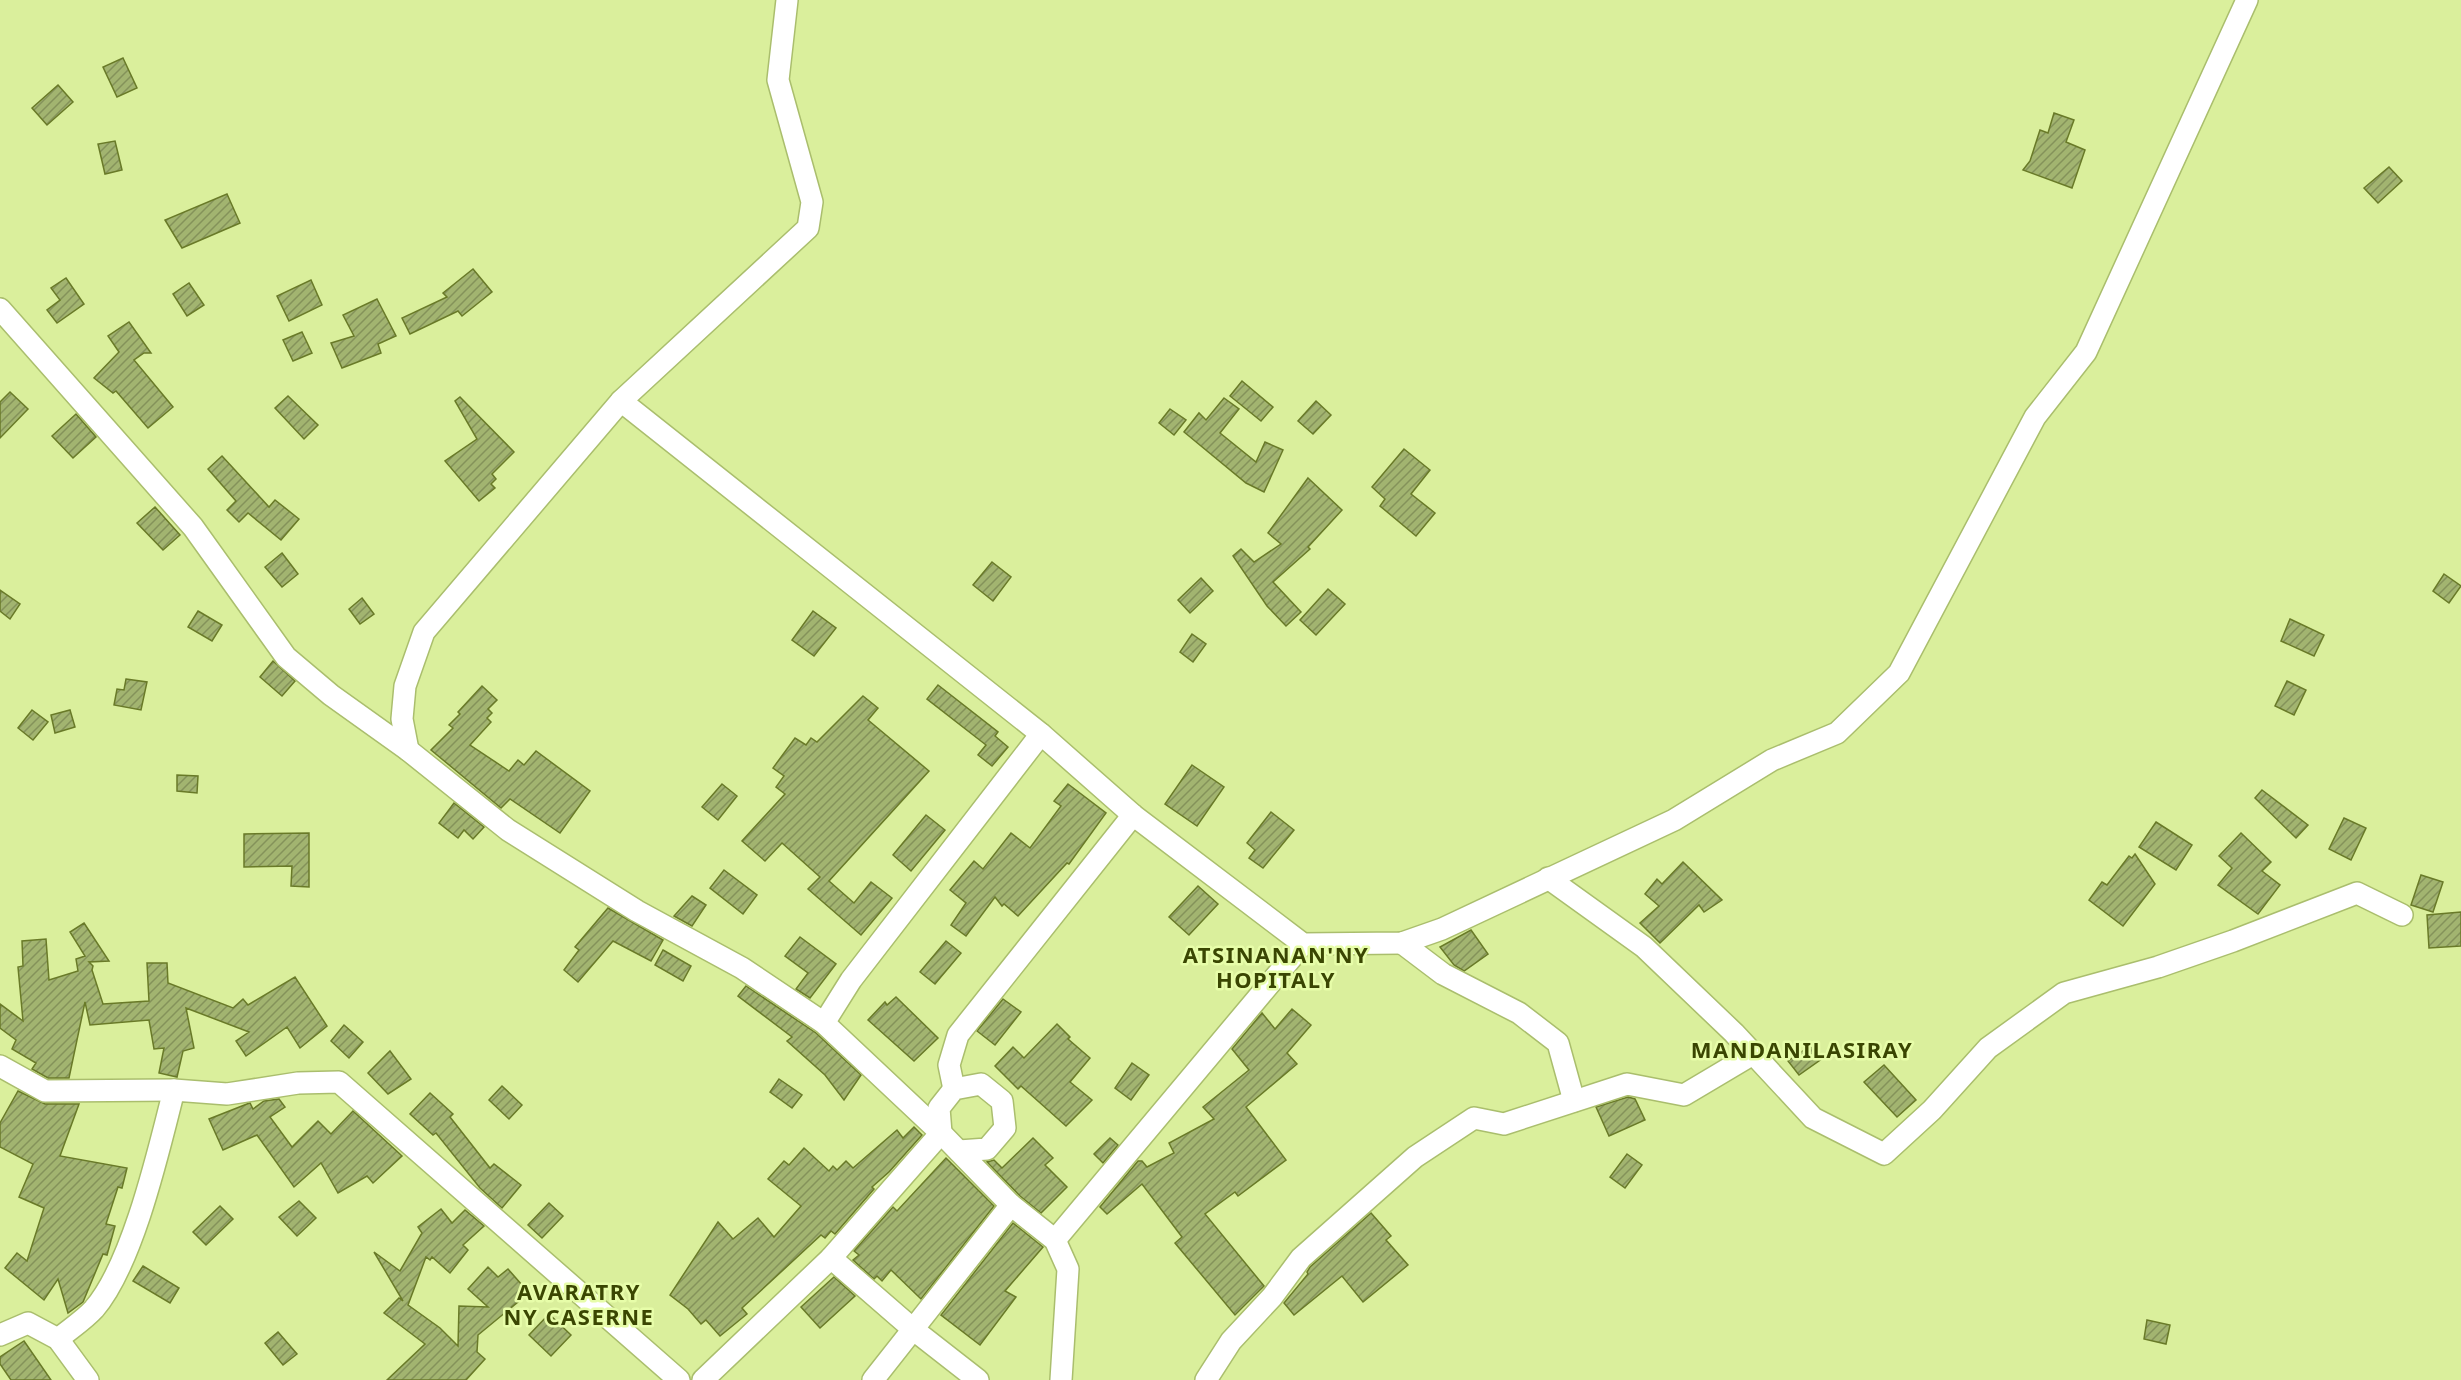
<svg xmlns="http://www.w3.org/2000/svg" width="2461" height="1380" font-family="'Noto Sans',sans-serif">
<defs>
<pattern id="building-hatch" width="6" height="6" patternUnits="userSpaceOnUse" patternTransform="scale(1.5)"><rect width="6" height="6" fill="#a2b470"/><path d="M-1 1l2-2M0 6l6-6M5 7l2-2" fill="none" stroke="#84925a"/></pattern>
</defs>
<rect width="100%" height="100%" fill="#daef9c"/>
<g fill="url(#building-hatch)" stroke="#697a28" stroke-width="1.5">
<polygon points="123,58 137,88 117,97 103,67"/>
<polygon points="58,85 73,102 47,125 32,108"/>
<polygon points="2054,113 2074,120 2066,142 2085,150 2072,188 2023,170 2030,161 2040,130 2048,133"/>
<polygon points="115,141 122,170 105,174 98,144"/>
<polygon points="2389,167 2402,181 2378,203 2364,188"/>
<polygon points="227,194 240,223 182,248 165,220"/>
<polygon points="473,269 492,292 462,316 458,311 410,334 402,318 447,297 443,293"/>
<polygon points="66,278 84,304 57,323 47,310 60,300 51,288"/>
<polygon points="311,280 322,305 289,321 277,296"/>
<polygon points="189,283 204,305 187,316 173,294"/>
<polygon points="377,299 396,336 378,344 381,353 342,368 331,343 354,336 343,315"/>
<polygon points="129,322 151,353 144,353 134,360 173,407 148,428 116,391 113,393 94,378 119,352 108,336"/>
<polygon points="302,332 312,353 293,361 283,340"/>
<polygon points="1242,381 1273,407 1261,421 1230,396"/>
<polygon points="10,392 28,409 0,438 0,402"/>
<polygon points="288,396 318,425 304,439 275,408"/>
<polygon points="460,397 514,452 492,474 496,479 491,484 495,488 479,501 445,461 477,439 455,401"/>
<polygon points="1224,398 1239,409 1220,433 1256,462 1265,442 1283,450 1264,492 1246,483 1184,432 1199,413 1206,420"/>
<polygon points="1316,401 1331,415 1313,434 1298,421"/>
<polygon points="1170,409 1186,420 1174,435 1159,423"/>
<polygon points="76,414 96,437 73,458 52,436"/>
<polygon points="1404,449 1430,470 1411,494 1435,513 1416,536 1380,506 1385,499 1372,487"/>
<polygon points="222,456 269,507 275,500 299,519 281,540 248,513 239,522 227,510 236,501 208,469"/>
<polygon points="1308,478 1342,510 1308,547 1310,549 1273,582 1301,612 1286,626 1267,606 1233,556 1241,549 1254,562 1281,544 1268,533"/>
<polygon points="155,507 180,535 163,550 137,523"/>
<polygon points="282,553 298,574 282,587 265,567"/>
<polygon points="992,562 1011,577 993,601 973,585"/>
<polygon points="2444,574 2461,586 2449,603 2433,591"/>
<polygon points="1201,578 1213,591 1190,613 1178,600"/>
<polygon points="1328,589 1345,604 1316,635 1300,620"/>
<polygon points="0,590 20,604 10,619 0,611"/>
<polygon points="362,598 374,614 360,624 349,609"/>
<polygon points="198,611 222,625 212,641 188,627"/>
<polygon points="813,611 836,628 814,656 792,640"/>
<polygon points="2290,619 2324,635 2314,656 2281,641"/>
<polygon points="1192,634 1206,644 1193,662 1180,652"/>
<polygon points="273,661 295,681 282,696 260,677"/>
<polygon points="126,679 147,682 141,710 114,705 117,689 124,690"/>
<polygon points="2287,681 2306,690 2294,715 2275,706"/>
<polygon points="938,685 998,732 995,736 1008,747 992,766 978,755 986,745 927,699"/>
<polygon points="482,686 497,700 488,709 492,713 487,718 491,722 470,745 509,771 518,760 524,765 536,751 590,791 560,833 510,799 501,808 431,750 453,728 449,725 460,714 458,712"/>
<polygon points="863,696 878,708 868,720 929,771 829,881 854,903 871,882 892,898 861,935 808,889 820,877 782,843 765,861 742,841 785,794 776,787 784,776 773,768 795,738 806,745 811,738 817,742"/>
<polygon points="32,710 48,722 33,740 18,728"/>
<polygon points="70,710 75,727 55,733 51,715"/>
<polygon points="1192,765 1224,787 1197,826 1165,804"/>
<polygon points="177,775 198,776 197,793 177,791"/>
<polygon points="722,784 737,796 718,820 702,807"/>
<polygon points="1068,784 1106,813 1069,864 1067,863 1018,916 1004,904 1002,906 995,897 966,936 951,925 966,903 950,890 974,861 983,869 1011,833 1030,848 1061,806 1054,801"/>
<polygon points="2262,790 2308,825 2296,838 2255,798"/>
<polygon points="454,803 484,827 473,839 464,830 458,838 439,823"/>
<polygon points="1271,812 1294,830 1263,868 1249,858 1255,850 1247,843"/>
<polygon points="926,815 945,830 911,871 893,855"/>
<polygon points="2344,818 2366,828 2351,860 2329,849"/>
<polygon points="2156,822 2192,845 2176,870 2139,847"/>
<polygon points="309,833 309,887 291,886 292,866 244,867 244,834"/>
<polygon points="2241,833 2271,862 2262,871 2280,885 2258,914 2218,885 2232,868 2219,856"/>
<polygon points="2135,854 2155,884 2123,926 2089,900 2102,882 2107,885 2129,856 2132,858"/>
<polygon points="1683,862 1722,900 1704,912 1699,905 1660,943 1640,923 1659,906 1645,894 1657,879 1662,884"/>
<polygon points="724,870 757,895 743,914 710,888"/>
<polygon points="2421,875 2443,882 2433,912 2411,905"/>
<polygon points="1198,886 1218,904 1189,935 1169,917"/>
<polygon points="692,896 706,905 692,926 674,916"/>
<polygon points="608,908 663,940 651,961 613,941 578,982 564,970 579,950 575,947"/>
<polygon points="2461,912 2461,946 2429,948 2427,915"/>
<polygon points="84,923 109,961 89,962 93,966 92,970 103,1004 149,1001 147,963 167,963 168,983 233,1008 243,999 248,1005 295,977 327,1026 300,1048 287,1027 246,1056 236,1041 249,1032 186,1008 194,1048 183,1051 177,1077 159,1073 164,1048 154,1049 149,1020 90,1025 85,1002 69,1078 48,1078 32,1069 36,1063 12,1049 16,1040 0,1028 0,1004 23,1021 18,967 23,966 22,941 46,939 49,980 78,971 76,959 85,956 70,932"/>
<polygon points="1471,930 1488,954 1464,971 1454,965 1440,947"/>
<polygon points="800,937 836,964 810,998 796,989 808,973 785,956"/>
<polygon points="946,941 961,953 935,984 920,972"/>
<polygon points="663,950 691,966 683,981 655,965"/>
<polygon points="746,986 816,1033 861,1075 844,1100 825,1075 787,1041 792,1037 738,996"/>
<polygon points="896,997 938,1038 914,1061 868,1020 885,1002 887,1005"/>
<polygon points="1003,999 1021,1012 995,1045 977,1031"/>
<polygon points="1292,1009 1311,1025 1287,1053 1297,1064 1246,1107 1286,1160 1238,1196 1235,1192 1205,1214 1264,1286 1235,1315 1175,1243 1182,1237 1142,1184 1107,1214 1100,1207 1138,1161 1142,1161 1147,1167 1174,1153 1169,1143 1214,1119 1203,1107 1249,1070 1232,1049 1262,1013 1275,1029"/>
<polygon points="1057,1024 1070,1037 1068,1039 1090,1058 1070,1082 1092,1100 1066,1126 1021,1086 1018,1089 995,1066 1013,1047 1024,1058"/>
<polygon points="344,1025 363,1042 349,1058 331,1041"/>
<polygon points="1813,1044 1823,1058 1799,1075 1788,1061"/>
<polygon points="390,1051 411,1079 388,1094 368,1073"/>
<polygon points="1132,1063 1149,1075 1131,1100 1115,1088"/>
<polygon points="1884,1065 1916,1100 1897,1117 1864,1082"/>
<polygon points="779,1079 802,1095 792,1108 770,1092"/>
<polygon points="502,1086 522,1105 509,1119 489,1100"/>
<polygon points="18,1091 45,1104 79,1104 60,1156 127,1168 122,1188 118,1187 106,1224 115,1226 107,1255 103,1254 83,1302 68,1313 58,1279 44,1300 5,1268 17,1253 27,1261 44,1208 19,1197 33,1164 0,1147 0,1123"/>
<polygon points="430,1093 453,1114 450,1117 490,1168 494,1164 521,1185 502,1208 480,1188 436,1133 433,1135 410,1114"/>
<polygon points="1628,1097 1635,1099 1645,1120 1609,1136 1596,1107"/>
<polygon points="279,1099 285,1107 270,1117 292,1147 318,1121 331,1134 353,1111 402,1156 373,1183 367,1176 338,1193 321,1163 294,1187 257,1135 223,1150 209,1119 247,1104 250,1103 253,1109 264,1101"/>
<polygon points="914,1127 922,1135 889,1172 872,1187 874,1189 835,1234 831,1231 825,1238 821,1235 742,1308 747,1314 720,1336 706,1320 701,1324 688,1309 670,1295 718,1222 733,1239 758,1218 774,1237 801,1206 768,1179 784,1161 789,1165 804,1148 829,1171 833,1166 837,1170 846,1161 853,1168 897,1130 903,1138"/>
<polygon points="1033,1138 1053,1158 1045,1165 1067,1187 1041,1213 1020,1196 987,1162 994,1160 1002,1168"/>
<polygon points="1110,1138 1118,1145 1103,1163 1094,1154"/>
<polygon points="1627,1154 1642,1165 1625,1188 1610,1177"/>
<polygon points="946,1158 994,1206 921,1299 891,1270 882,1281 877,1276 874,1279 853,1260 859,1255 854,1251 893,1207 897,1211"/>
<polygon points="299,1201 316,1218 297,1236 279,1217"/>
<polygon points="549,1203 563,1216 542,1238 528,1225"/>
<polygon points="220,1206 233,1219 206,1245 193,1232"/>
<polygon points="441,1209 452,1223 465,1210 484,1226 463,1245 468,1250 450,1273 432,1257 430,1260 426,1257 408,1305 440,1328 458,1346 459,1306 488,1307 468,1289 488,1267 498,1277 508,1269 529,1293 478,1335 477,1352 485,1359 466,1380 387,1380 425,1344 384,1313 399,1298 403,1301 374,1252 400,1271 422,1233 418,1227"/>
<polygon points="1371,1213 1391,1236 1386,1240 1408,1265 1363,1302 1342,1276 1294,1315 1284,1303 1308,1274 1307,1272 1310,1267"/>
<polygon points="1013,1223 1043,1247 1005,1291 1016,1297 980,1345 941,1315"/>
<polygon points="143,1266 179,1288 170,1303 133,1281"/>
<polygon points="834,1277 855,1296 820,1328 801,1307"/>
<polygon points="549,1314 571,1335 551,1356 529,1335"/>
<polygon points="2147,1320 2170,1325 2166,1344 2144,1339"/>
<polygon points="278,1332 297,1354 283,1365 265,1343"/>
<polygon points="24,1341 51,1380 11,1380 0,1364 0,1357"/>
</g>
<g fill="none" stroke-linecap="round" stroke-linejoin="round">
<defs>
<g id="minor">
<polyline points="0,309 193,527 286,657 331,695 408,750 508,830 637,911 742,968 824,1023 941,1133 1011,1205 1055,1240 1068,1269 1061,1380"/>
<polyline points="621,401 1041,734 1133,815 1303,944 1402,943 1442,929 1674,820 1772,760 1837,733 1899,673 2035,417 2086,352 2247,0"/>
<polyline points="408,750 402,719 405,686 424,632 621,401 808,228 812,202 778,80 787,0"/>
<polyline points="1548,878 1644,947 1734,1033 1813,1118 1884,1154 1932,1110 1988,1048 2064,993 2158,967 2233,941 2357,893 2402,915"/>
<polyline points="1402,943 1443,974 1519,1013 1558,1043 1574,1101"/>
<polyline points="824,1023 851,980 1041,734"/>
<polyline points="0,1066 45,1091 174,1090"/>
<polyline points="954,1089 949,1065 958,1035 1133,815"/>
<polyline points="1055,1240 1303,944"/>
<polyline points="831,1258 914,1330 978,1380"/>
<polyline points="0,1335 28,1323 58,1339 88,1380"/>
<path d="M58,1339C70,1329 84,1320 94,1309C133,1264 159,1149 174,1090L227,1094L298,1083L339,1082L679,1380"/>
<polyline points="703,1380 831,1258 941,1133 939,1108 954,1089 981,1084 1002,1101 1005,1128 987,1149 959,1151"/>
<polyline points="873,1380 1011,1205"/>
<polyline points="1206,1380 1231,1341 1272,1297 1301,1258 1415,1157 1474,1118 1504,1124 1627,1084 1684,1095 1753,1054"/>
</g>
</defs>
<use href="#minor" stroke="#aabe6d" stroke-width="24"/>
<use href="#minor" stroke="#fff" stroke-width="21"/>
</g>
<g text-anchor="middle" stroke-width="5" stroke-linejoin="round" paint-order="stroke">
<g font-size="22" font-weight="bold" letter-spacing="1.5" fill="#3a4602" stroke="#e7fda9">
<text x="1276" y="963">ATSINANAN'NY<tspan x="1276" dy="25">HOPITALY</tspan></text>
<text x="1802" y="1058">MANDANILASIRAY</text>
<text x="579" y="1300">AVARATRY<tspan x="579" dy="25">NY CASERNE</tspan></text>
</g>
</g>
</svg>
